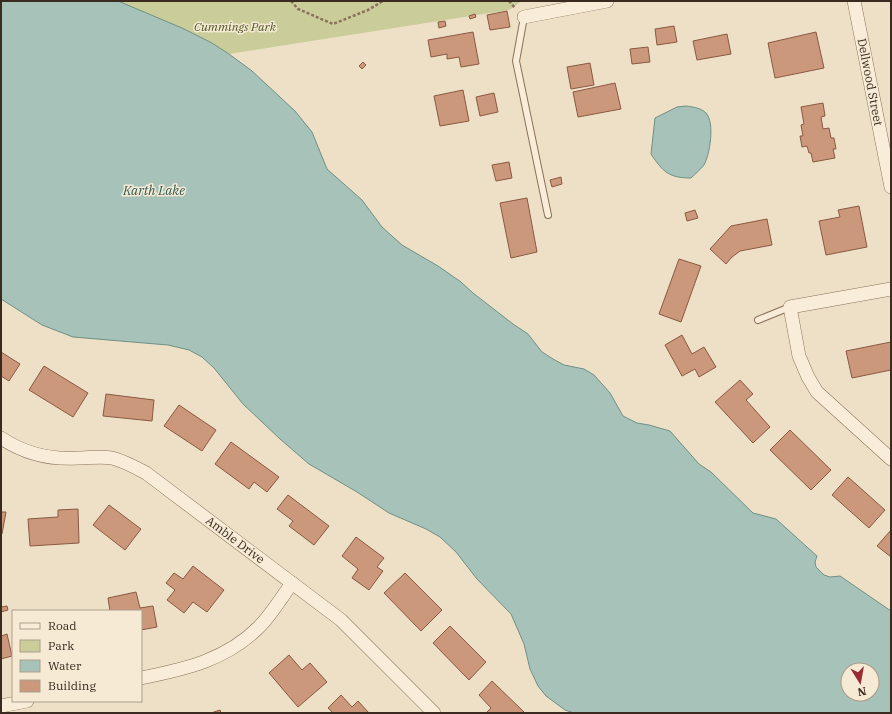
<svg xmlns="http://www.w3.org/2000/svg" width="892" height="714" font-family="'IBM Plex Serif',serif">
<rect width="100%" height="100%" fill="#eee0c6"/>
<polygon fill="#cacd99" points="118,1 522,1 509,10 229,54 212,43 182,28"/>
<g fill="#a7c2b8" stroke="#6e9086" fill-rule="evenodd">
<path d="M1,1H118L182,28L212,43L229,54L252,71L295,111L312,132L327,169L362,200L382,227L402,245L438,266L461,282L473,293L513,324L528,334L542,352L553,359L564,365L584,369L594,375L610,393L623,416L637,423L649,425L670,431L699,464L711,472L753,513L776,519L817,556L815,562L816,567L824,575L830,577L840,576L891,611V713H574L565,710L546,696L538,686L530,669L524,644L511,614L477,579L456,552L440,537L426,529L389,513L357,492L309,464L280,439L243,404L214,368L202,357L189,350L168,345L73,337L42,325L1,299ZM848,670H872V694H848Z"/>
<path d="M686,106C693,107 701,108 706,113C715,123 710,154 704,165C701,169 695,174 691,178C669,178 663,172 651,154L655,118L677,107Z"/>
</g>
<g fill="#cc987c" stroke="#895941">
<polygon points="507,11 510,27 490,30 487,15"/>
<polygon points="475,14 476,17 470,19 469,16"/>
<polygon points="445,21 446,26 439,28 438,22"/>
<polygon points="674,26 677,42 657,45 655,29"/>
<polygon points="473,32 479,64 461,67 459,57 447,59 447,54 431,57 428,40"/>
<polygon points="816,32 824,68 775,78 768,43"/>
<polygon points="727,34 731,54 697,60 693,41"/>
<polygon points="648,47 650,62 632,64 630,49"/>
<polygon points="363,62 366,65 362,69 359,66"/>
<polygon points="590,63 594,85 571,89 567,67"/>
<polygon points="615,83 621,109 578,117 573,92"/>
<polygon points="463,90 469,121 440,126 434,96"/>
<polygon points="494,93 498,112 480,116 476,97"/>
<polygon points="823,103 825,116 821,117 823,129 829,128 831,138 834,138 836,149 833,149 835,158 813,162 811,153 809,153 807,146 802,147 800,136 803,136 801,125 804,124 801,107"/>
<polygon points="509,162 512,178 496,181 492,165"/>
<polygon points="561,177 562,184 552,187 550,180"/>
<polygon points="527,198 537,252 511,258 500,203"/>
<polygon points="859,206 867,247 826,255 819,221 840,217 838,210"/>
<polygon points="695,210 698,218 687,221 685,213"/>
<polygon points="767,219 772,245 740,251 732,257 726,264 710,249 731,226"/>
<polygon points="679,259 701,266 681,322 659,314"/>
<polygon points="682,335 692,354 704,347 716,367 699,377 695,369 682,376 665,345"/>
<polygon points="891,342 891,370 852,378 846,351"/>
<polygon points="1,352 20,364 9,381 1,376"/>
<polygon points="44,366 88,393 73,417 29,390"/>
<polygon points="740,380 753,394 746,400 770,427 753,443 715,402"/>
<polygon points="106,394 154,400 152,421 103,416"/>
<polygon points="179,405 216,430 202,451 164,426"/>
<polygon points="790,430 831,470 811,490 770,450"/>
<polygon points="231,442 279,477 267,492 254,482 249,489 215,464"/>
<polygon points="848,477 885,510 869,528 832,495"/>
<polygon points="288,495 329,526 314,545 289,526 293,521 277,509"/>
<polygon points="109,505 141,529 125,550 93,525"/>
<polygon points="78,509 79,543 30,546 28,519 58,517 58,510"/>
<polygon points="1,512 6,512 2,534 1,534"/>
<polygon points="891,530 891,557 877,546"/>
<polygon points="356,537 384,558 377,567 383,571 369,590 352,578 358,569 342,556"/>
<polygon points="193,566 224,590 207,612 193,602 184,613 167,600 175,590 166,583 174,573 183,579"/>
<polygon points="405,573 442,610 421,631 384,593"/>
<polygon points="136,592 140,608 153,606 157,627 141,630 141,611 110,611 108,598"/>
<polygon points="7,606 8,610 1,612 1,607"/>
<polygon points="450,626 486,662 469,680 433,643"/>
<polygon points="7,634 12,656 1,659 1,636"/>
<polygon points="289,655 302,670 310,663 327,682 298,707 269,673"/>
<polygon points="492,681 525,713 488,713 487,712 491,708 479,695"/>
<polygon points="341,695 352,707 358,701 369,713 333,713 328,708"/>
<polygon points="220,710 221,713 211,713"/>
</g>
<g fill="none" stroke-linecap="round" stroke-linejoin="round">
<defs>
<g id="service">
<polyline points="524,17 516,61 548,215"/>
<polyline points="758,320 790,307"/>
</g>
<g id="minor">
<polyline points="854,1 891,187"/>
<polyline points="524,17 607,1"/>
<polyline points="891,289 790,307 799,356 808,377 817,392 891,459"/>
<path d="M1,438C25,454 49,460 78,458C89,458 101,456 112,458C124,461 135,467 146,473L341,620L434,713"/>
<path d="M141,678C186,669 226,660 259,627C271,615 282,597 292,583"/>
<polyline points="1,706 27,701"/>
</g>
</defs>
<use href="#service" stroke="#8a715b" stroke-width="8"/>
<use href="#minor" stroke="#8a715b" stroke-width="14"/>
<g stroke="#8a715b" stroke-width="2.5" stroke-dasharray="3 2" stroke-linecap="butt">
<polyline points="291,1 298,9 333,24 368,10 383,1"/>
<polyline points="509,1 515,8"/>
</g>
<use href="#service" stroke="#f9edd9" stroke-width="6"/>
<use href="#minor" stroke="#f9edd9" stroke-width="13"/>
</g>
<g text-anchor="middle" stroke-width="3" stroke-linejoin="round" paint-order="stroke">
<g font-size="12" font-style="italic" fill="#4d5626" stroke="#f6ead5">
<text x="235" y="31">Cummings Park</text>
</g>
<g font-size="12" fill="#3a2a1f" stroke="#f6ead5">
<text transform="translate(870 82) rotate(79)" y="4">Dellwood Street</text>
<text transform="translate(235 540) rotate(37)" y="4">Amble Drive</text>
</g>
<g font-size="13" font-style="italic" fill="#2f5954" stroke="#f6ead5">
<text x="154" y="195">Karth Lake</text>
</g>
</g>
<rect width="892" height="714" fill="none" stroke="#3a2a1f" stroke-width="4"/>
<rect x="12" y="610" width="130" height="92" fill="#f6ead5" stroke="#ab9d8c"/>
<rect x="20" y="623" width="20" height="6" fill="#f9edd9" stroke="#ab9d8c"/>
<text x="48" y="630" font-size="12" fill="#3a2a1f">Road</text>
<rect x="20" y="640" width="20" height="12" fill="#cacd99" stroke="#ab9d8c"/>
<text x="48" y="650" font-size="12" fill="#3a2a1f">Park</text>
<rect x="20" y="660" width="20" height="12" fill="#a7c2b8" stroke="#ab9d8c"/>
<text x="48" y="670" font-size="12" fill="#3a2a1f">Water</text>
<rect x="20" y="680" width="20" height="12" fill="#cc987c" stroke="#ab9d8c"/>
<text x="48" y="690" font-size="12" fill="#3a2a1f">Building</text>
<g transform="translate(860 682) rotate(169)"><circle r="19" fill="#f6ead5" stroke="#ab9d8c"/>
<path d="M0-3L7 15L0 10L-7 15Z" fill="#992c33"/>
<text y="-6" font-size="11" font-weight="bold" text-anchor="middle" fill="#3a2a1f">N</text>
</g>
</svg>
